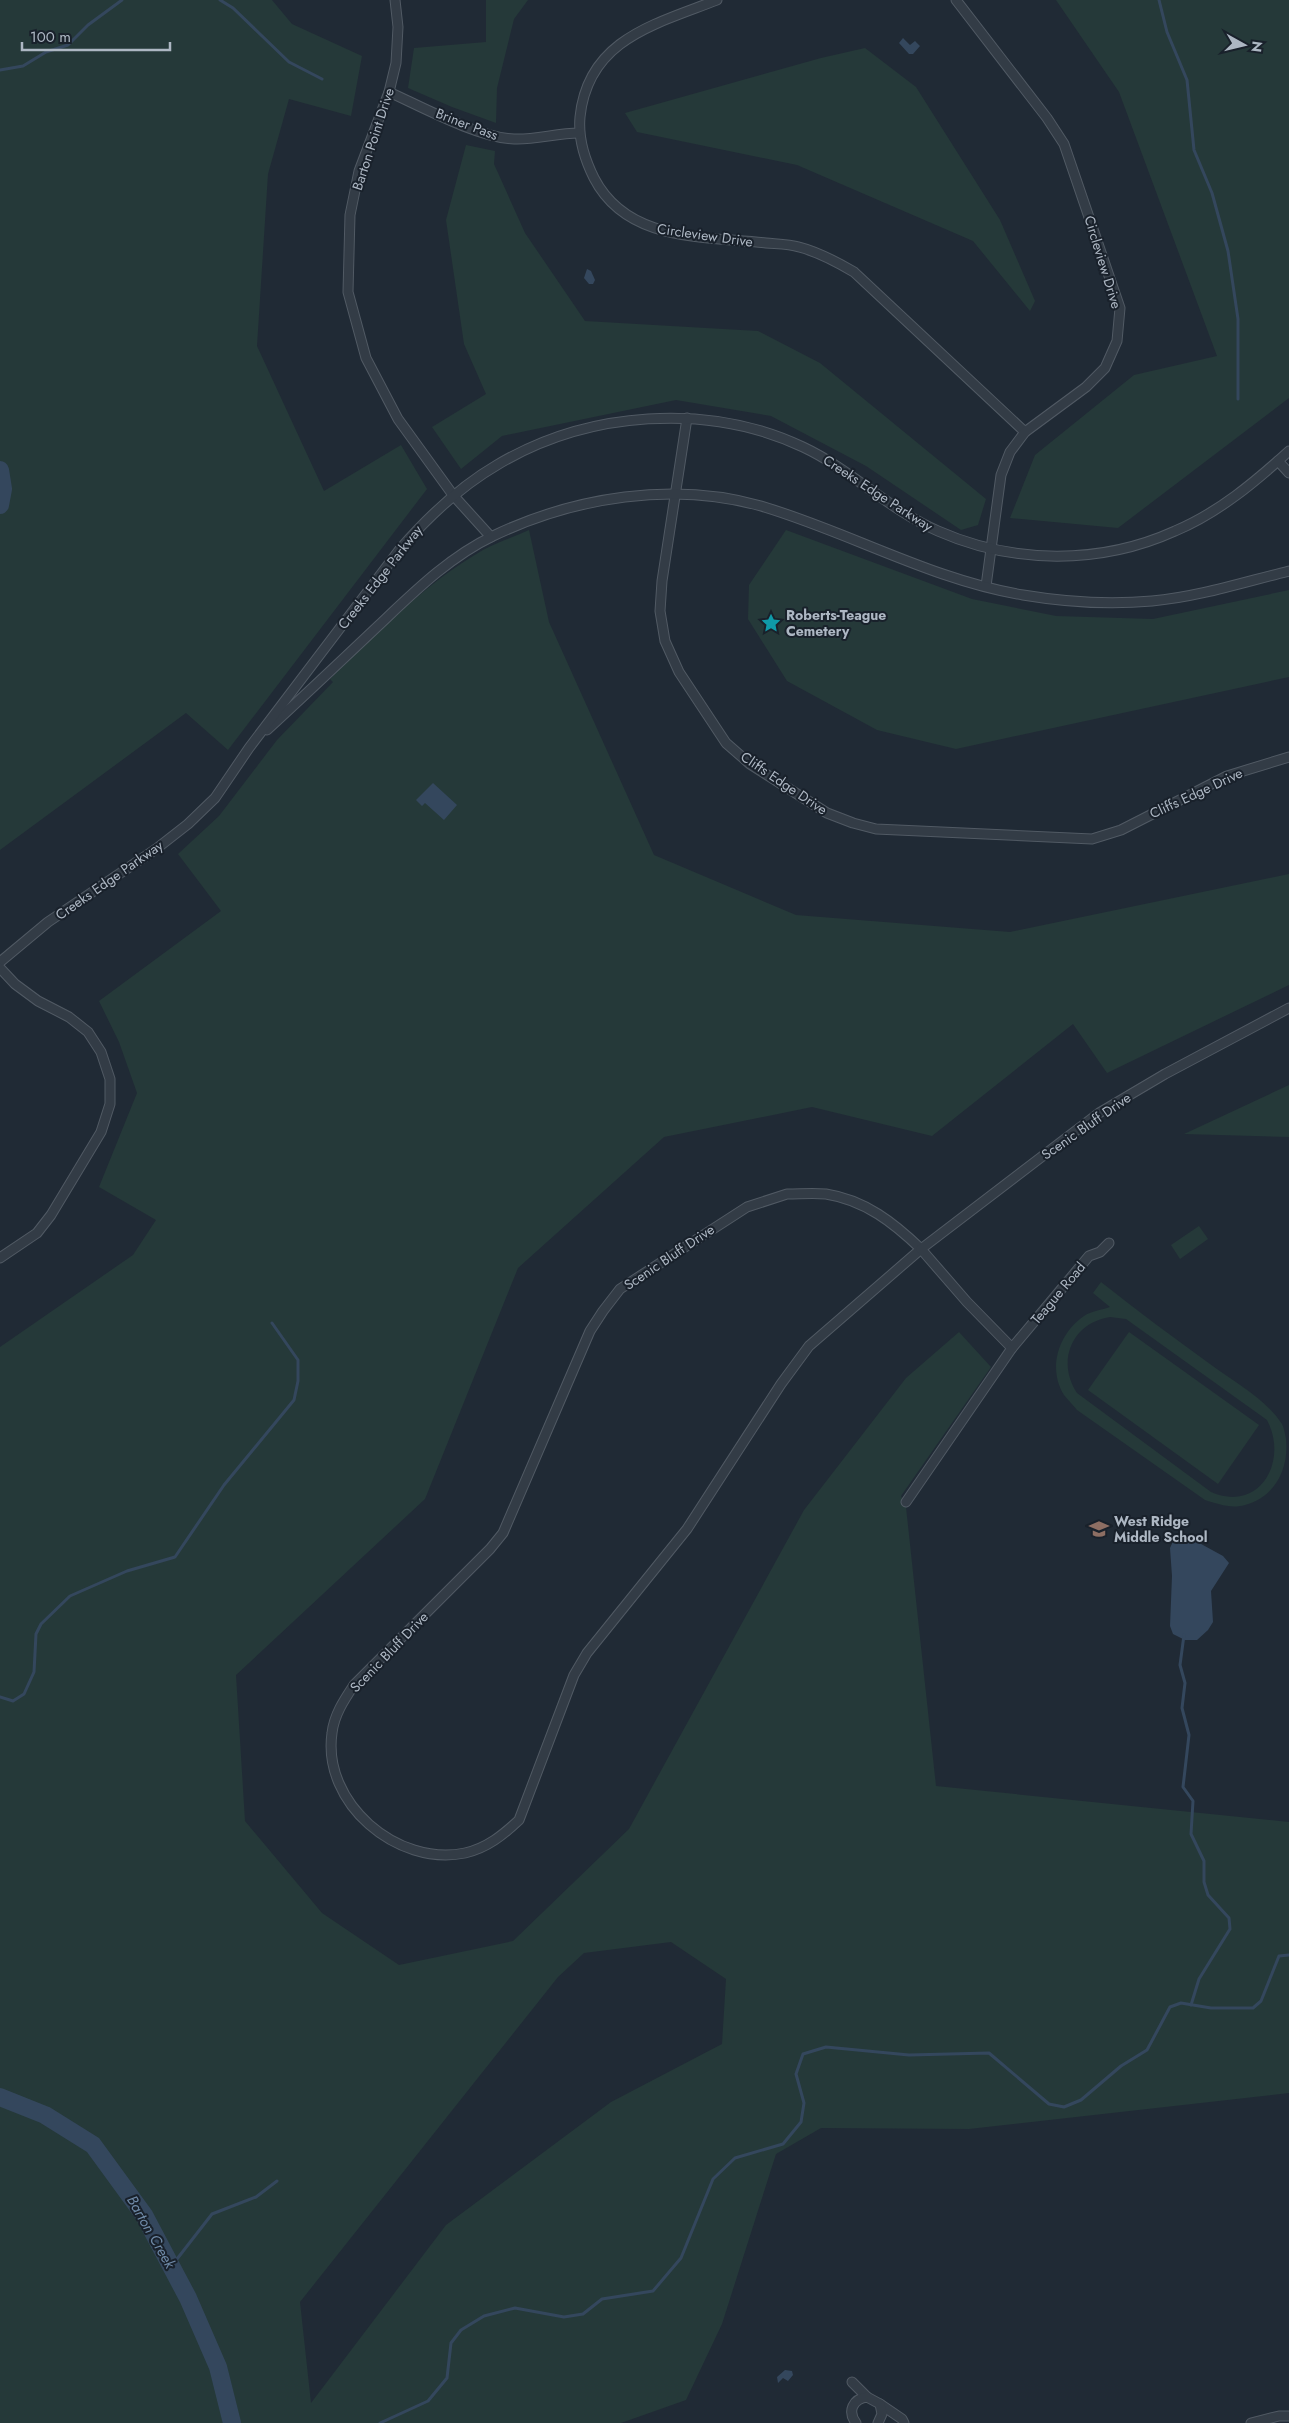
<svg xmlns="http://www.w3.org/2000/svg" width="1289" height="2423" font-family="Jost,sans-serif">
<rect width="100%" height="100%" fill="#202a35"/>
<g fill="#253939" fill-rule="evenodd">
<polygon points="0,0 272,0 292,24 362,56 351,116 289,99 268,174 257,346 324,491 401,445 427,489 228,750 186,713 0,850"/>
<polygon points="486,0 528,0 514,19 497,88 496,123 452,107 408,88 414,48 486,42"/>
<polygon points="1056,0 1289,0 1289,398 1118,528 1010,518 1035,455 1134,375 1217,356 1119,92"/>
<polygon points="865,48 916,87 1000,220 1035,301 1030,311 973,241 797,165 637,132 625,113 821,58"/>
<polygon points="466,145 495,151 494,164 525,233 585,321 758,331 820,363 986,499 978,525 961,530 866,466 771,416 676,400 502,436 461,469 432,427 486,394 464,344 446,220"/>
<path d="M529,530L549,622L654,855L796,915L1010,932L1289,874V985L1107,1073L1073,1024L932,1136L812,1107L664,1137L518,1268L425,1499L236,1675L245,1821L322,1913L399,1965L513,1941L629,1829L804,1510L906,1378L959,1332L991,1367L901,1496L906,1507L936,1786L1289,1822V2093L969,2129L821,2128L776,2154L722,2324L686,2400L621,2423H0V1347L133,1255L156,1220L99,1187L137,1093L119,1042L99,1001L221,911L178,854L219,816L277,740L333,682L330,679C378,633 425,583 483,550C497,542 514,537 529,530ZM671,1942L726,1979L722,2044L611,2102L446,2225L311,2403L300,2302L558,1977L584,1953Z"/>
<polygon points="786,530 972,599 1056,616 1153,619 1289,590 1289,677 956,749 877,730 787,681 748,619 749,585"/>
<polygon points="1289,1085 1289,1137 1184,1134"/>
<polygon points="1199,1226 1208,1239 1180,1259 1171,1245"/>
<path d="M1101,1282C1136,1310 1173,1337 1210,1364C1234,1382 1265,1398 1282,1424C1284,1428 1285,1434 1286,1439C1289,1469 1275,1497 1245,1505C1231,1509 1218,1504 1205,1500L1077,1410C1073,1405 1068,1400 1064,1395C1047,1368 1059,1333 1084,1316C1091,1311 1102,1310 1110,1307L1093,1293ZM1110,1317L1126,1319L1267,1420C1289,1462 1259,1513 1211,1492L1077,1393C1056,1361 1072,1323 1110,1317Z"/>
<polygon points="1129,1332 1259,1425 1218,1484 1088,1390"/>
</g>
<g fill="#34475d">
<polygon points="903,38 910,45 915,41 920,46 913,54 909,54 899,43"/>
<polygon points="587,269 591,271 595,280 593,284 589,284 584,278"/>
<polygon points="433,783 457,805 444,820 425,803 422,806 416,800"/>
<polygon points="1181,1533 1223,1556 1229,1563 1211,1591 1213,1622 1208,1630 1197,1640 1185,1640 1173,1634 1170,1626 1172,1576 1170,1548 1175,1537"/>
<polygon points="785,2370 792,2371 793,2375 788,2381 783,2378 778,2383 777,2377"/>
</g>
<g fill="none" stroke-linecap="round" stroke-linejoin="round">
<g stroke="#34475d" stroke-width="3">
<polyline points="220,0 233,8 289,62 322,79"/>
<polyline points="1159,0 1167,32 1187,80 1194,150 1212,193 1228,251 1238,319 1238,399"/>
<polyline points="0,70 23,66 46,52 68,45 88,25 122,0"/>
<polyline points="1184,1635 1180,1665 1185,1683 1182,1708 1189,1735 1183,1787 1193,1801 1191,1834 1204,1861 1204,1882 1208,1895 1229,1918 1230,1929 1199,1979 1191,2005"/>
<polyline points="0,1697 13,1701 24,1694 34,1672 36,1634 41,1624 70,1596 127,1571 175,1557 224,1485 294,1400 298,1381 298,1360 272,1323"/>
<polyline points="170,2263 177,2259 212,2214 256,2197 277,2181"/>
<polyline points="380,2423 428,2401 447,2378 451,2343 461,2330 484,2316 515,2308 564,2317 583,2314 602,2299 653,2291 681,2258 713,2179 735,2158 783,2144 801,2122 804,2103 796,2074 803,2054 826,2047 909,2055 989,2053 1049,2104 1064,2107 1081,2100 1121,2066 1147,2050 1170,2007 1181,2003 1211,2008 1253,2008 1261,2001 1279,1956 1289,1955"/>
</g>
<g stroke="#34475d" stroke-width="18">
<polyline points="0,470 3,489 0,505"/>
<polyline points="0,2097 45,2115 93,2145 144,2215 188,2298 218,2367 232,2423"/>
</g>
<defs>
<g id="minor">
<polyline points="395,0 398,27 396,63 389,92 359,171 350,215 348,292 366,358 398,419 453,495 491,537"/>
<path d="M717,0C656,24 588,39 580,117C578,139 584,158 594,178C627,242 703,236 766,243C777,244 789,244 799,247C819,252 837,262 854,272L1025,432"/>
<polyline points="956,0 1047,118 1064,144 1120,308 1117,341 1105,368 1086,387 1025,432 1010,452 1001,475 986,586"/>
<path d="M389,92C422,107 479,138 514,139C535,140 557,133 579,133"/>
<polyline points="687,418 662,581 660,611 665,641 679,672 726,743 750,764 827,813 853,823 876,829 1092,839 1121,830 1227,776 1289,757"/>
<polyline points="1278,461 1289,473"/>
<path d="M267,730C304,696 341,661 378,626C413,593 449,557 493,536C574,497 674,481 761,506C849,532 932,580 1023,595C1065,602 1109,605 1152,601C1198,597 1244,582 1289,571"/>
<path d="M0,962L48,922L156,849L188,824L215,798L249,748L400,549C428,517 459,487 497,465C587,411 708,402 803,447C852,470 889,510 938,531C1013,564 1100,565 1175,531C1218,513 1255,482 1289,451"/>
<polyline points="0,968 15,984 38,1001 69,1017 88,1032 101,1052 110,1079 110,1104 101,1132 51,1215 37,1233 0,1258"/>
<path d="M787,1194C800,1194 813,1193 826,1194C865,1200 894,1223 921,1249L809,1346L781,1384L687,1529L587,1653L574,1675L519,1820C503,1835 487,1848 465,1853C397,1867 322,1803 332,1733C334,1715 344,1700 354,1685L490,1549L503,1533L590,1331L603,1311L620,1289L747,1207Z"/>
<polyline points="1012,1348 967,1302 921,1249 1099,1113 1165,1074 1289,1008"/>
<polyline points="906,1502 1012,1348 1089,1256 1100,1252 1109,1243"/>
<polyline points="852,2382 867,2397"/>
<polyline points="880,2404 902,2419 904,2423"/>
<path d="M856,2423C847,2411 853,2399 867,2397L880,2404L882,2414L878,2423"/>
<polyline points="1251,2423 1279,2416 1289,2416"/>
</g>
</defs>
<use href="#minor" stroke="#515a64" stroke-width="11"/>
<use href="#minor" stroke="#333c46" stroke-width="9"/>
</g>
<defs>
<symbol id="sight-bare" viewBox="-9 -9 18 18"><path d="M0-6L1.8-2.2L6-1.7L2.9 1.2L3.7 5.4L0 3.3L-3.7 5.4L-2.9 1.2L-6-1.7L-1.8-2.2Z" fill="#0f9aa8" stroke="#19212b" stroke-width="2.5" paint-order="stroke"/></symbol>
<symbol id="school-bare" viewBox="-9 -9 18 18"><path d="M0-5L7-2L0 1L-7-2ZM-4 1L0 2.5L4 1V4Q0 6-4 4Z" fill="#8d6e63" stroke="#19212b" stroke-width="2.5" paint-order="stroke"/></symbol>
</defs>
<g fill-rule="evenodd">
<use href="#sight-bare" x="757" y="609" width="28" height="28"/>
<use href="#school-bare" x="1085" y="1515" width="28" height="28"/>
</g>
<g text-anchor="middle" stroke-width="4" stroke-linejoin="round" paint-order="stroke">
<g font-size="14" fill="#adb7c3" stroke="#19212b">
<text transform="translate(467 124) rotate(21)" y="5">Briner Pass</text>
<text transform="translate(373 139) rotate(-72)" y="5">Barton Point Drive</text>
<text transform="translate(705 235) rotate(8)" y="5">Circleview Drive</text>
<text transform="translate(1103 262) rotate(73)" y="5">Circleview Drive</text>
<text transform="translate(878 493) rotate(33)" y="5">Creeks Edge Parkway</text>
<text transform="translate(380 577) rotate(-52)" y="5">Creeks Edge Parkway</text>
<text transform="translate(784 783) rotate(34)" y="5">Cliffs Edge Drive</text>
<text transform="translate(1196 793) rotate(-25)" y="5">Cliffs Edge Drive</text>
<text transform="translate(109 880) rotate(-35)" y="5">Creeks Edge Parkway</text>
<text transform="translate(1086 1126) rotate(-35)" y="5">Scenic Bluff Drive</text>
<text transform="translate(669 1257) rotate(-34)" y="5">Scenic Bluff Drive</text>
<text transform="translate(1058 1293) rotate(-50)" y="5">Teague Road</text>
<text transform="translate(389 1652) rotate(-46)" y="5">Scenic Bluff Drive</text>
</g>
<g font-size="14" font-weight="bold" fill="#adb7c3" stroke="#19212b" text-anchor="start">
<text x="786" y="620">Roberts-Teague<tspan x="786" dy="16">Cemetery</tspan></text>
<text x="1114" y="1526">West Ridge<tspan x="1114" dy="16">Middle School</tspan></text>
</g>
<g font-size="15" font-style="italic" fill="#6f8aa7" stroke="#19212b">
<text transform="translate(151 2232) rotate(60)" y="5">Barton Creek</text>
</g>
</g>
<g transform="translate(1244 45) rotate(98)" stroke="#19212b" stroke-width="4" paint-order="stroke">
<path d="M0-4L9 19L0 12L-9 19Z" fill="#adb7c3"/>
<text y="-8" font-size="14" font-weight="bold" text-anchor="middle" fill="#adb7c3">N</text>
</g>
<path d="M22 42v8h148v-8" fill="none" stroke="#adb7c3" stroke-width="2.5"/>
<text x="30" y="42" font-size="15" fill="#adb7c3" stroke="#19212b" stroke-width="4" paint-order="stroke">100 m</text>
</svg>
